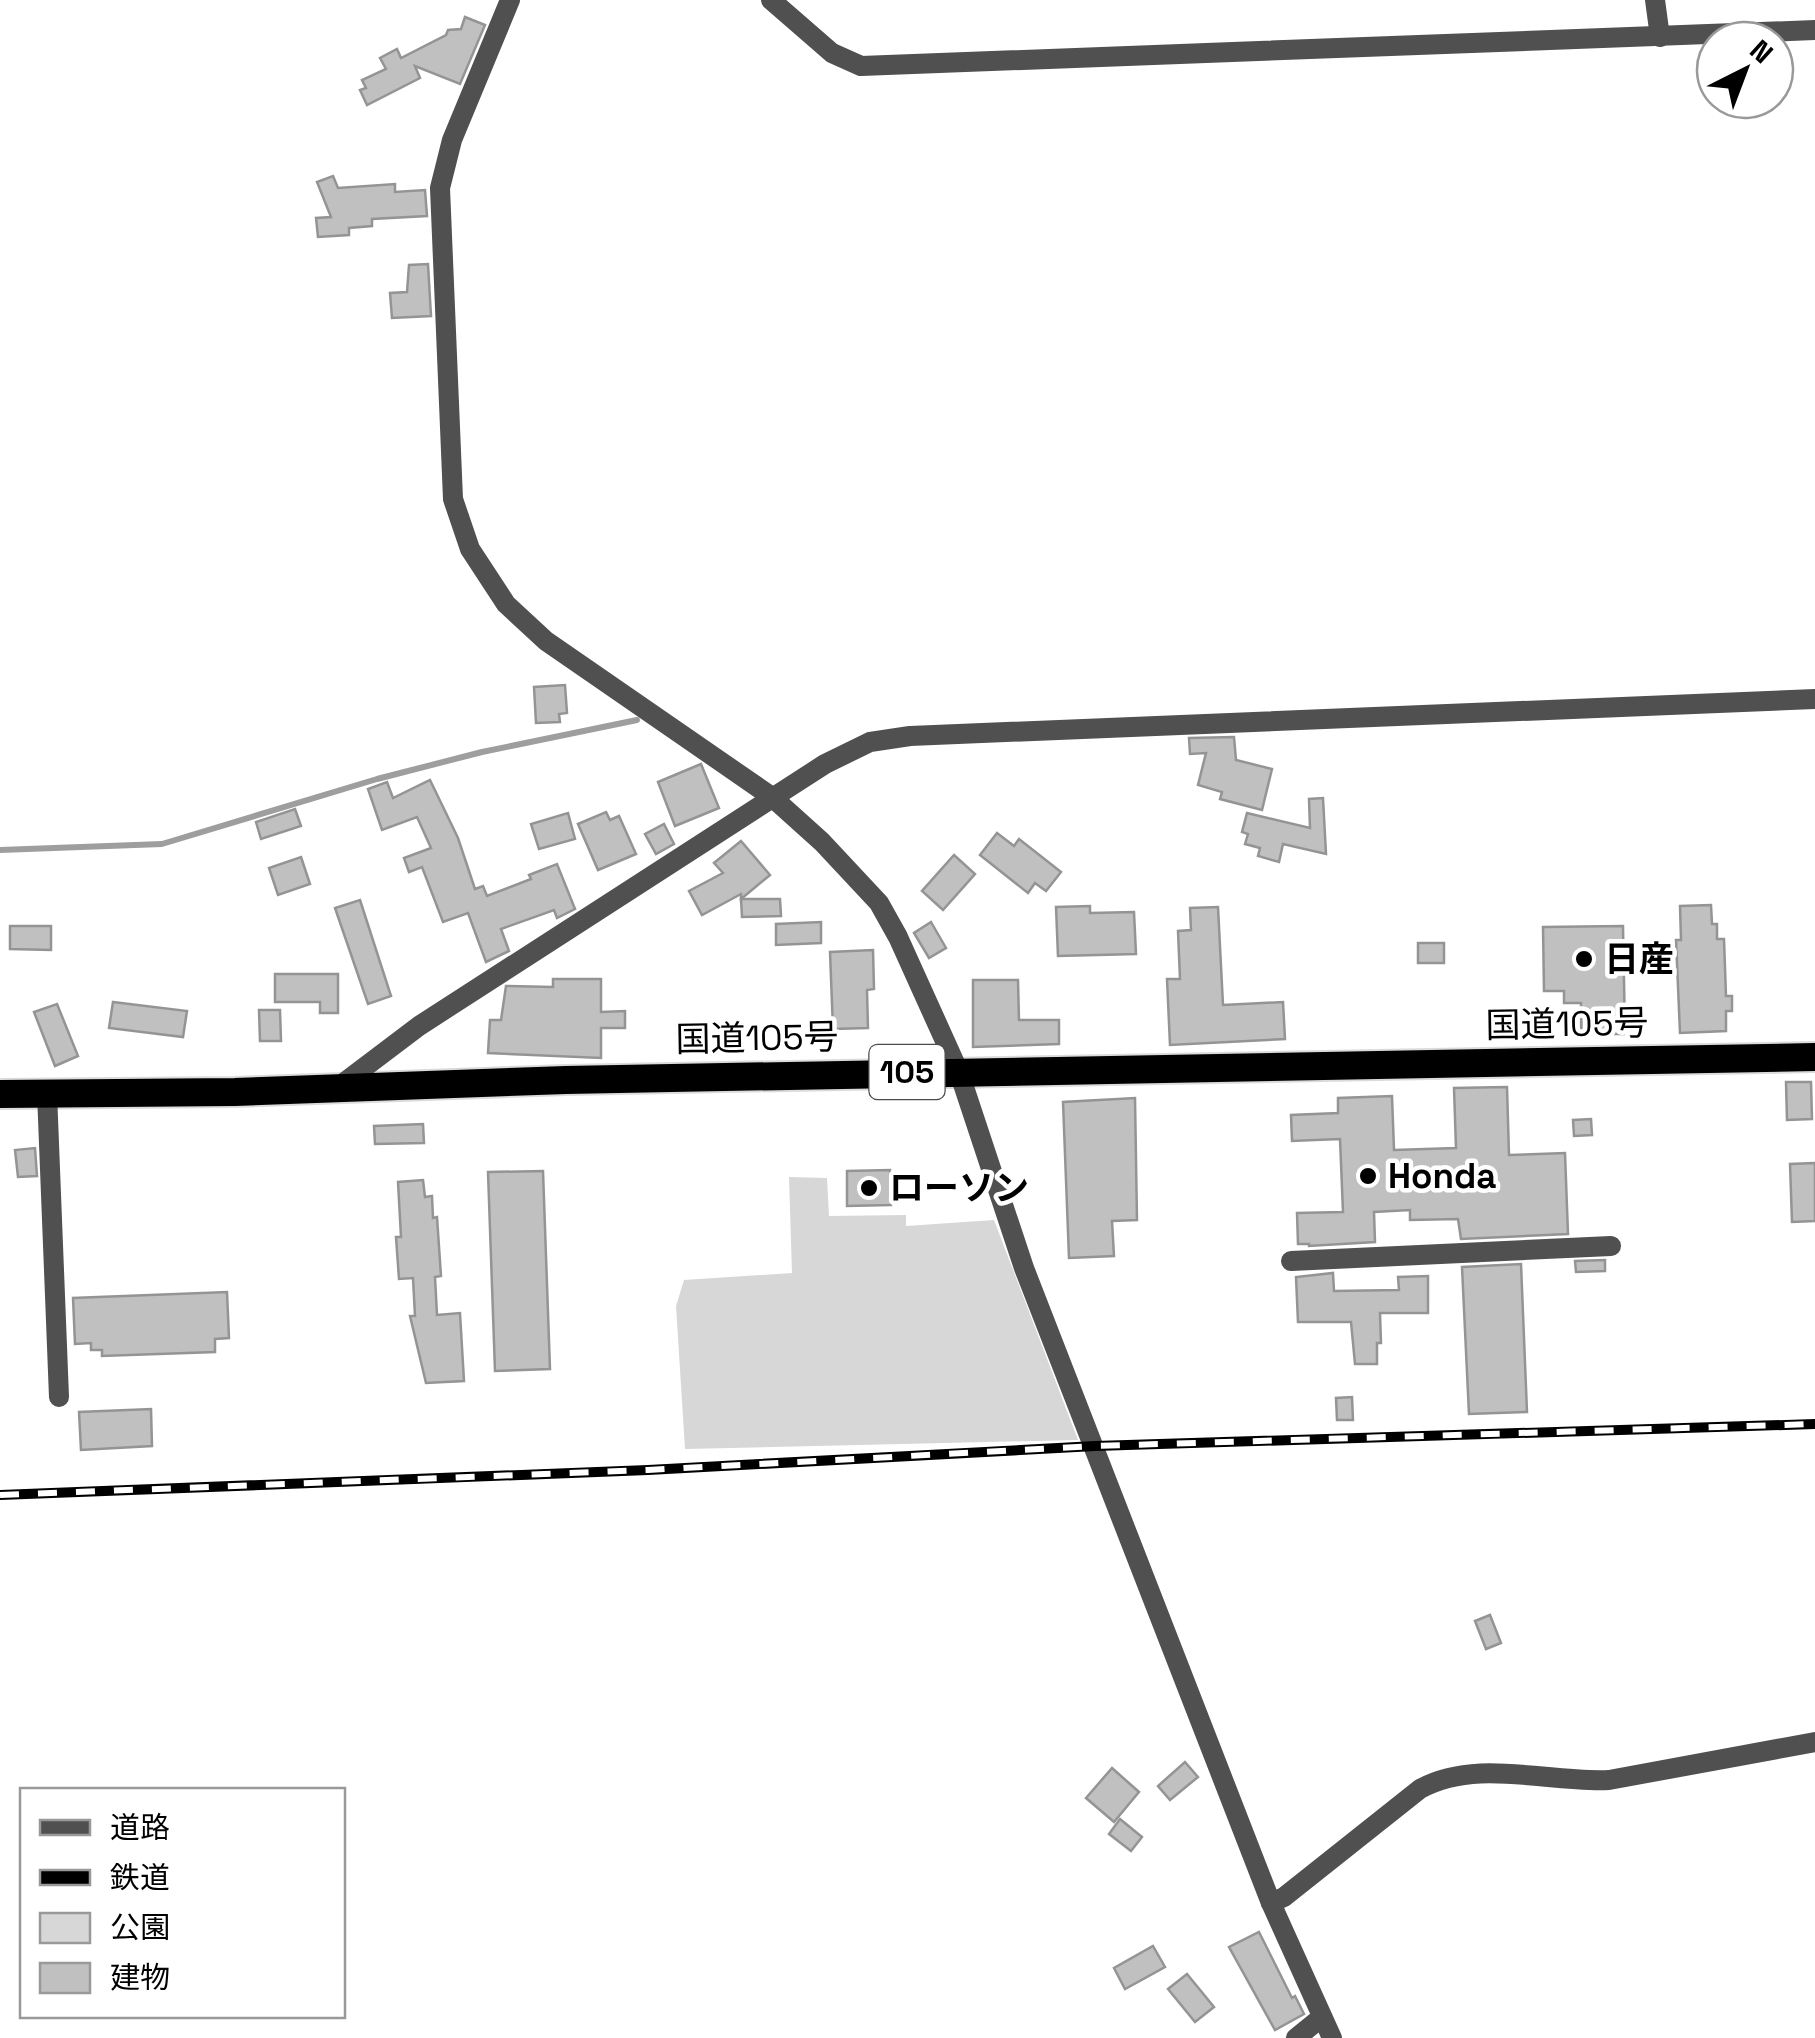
<svg xmlns="http://www.w3.org/2000/svg" width="1815" height="2038" font-family="'Space Grotesk','Noto Sans JP',sans-serif">
<rect width="100%" height="100%" fill="#fff"/>
<polygon fill="#d7d7d7" points="789,1177 827,1178 829,1216 906,1215 906,1226 994,1220 1078,1440 685,1449 676,1306 684,1280 792,1273"/>
<g fill="none" stroke-linecap="round" stroke-linejoin="round">
<polyline stroke="#9e9e9e" stroke-width="6" points="0,850 162,844 377,779 482,752 637,720"/>
</g>
<g fill="#c0c0c0" stroke="#949494" stroke-width="2.5">
<polygon points="465,17 485,25 460,84 415,66 420,78 367,105 360,90 366,88 362,80 386,69 380,58 397,49 401,58 446,35 448,30 461,29"/>
<polygon points="333,176 338,188 395,184 395,192 425,190 427,216 372,219 372,226 349,228 349,235 318,237 316,218 331,217 317,182"/>
<polygon points="428,264 431,316 392,318 390,293 407,292 409,265"/>
<polygon points="565,685 567,713 559,714 560,722 536,723 534,687"/>
<polygon points="1234,737 1236,760 1272,769 1262,810 1220,799 1222,792 1198,785 1206,753 1190,754 1189,738"/>
<polygon points="701,764 719,808 675,826 658,782"/>
<polygon points="430,780 458,838 475,889 483,886 487,896 531,879 529,875 557,864 575,909 557,918 554,910 501,929 509,951 486,962 468,913 443,922 422,867 409,872 404,858 431,848 417,817 382,830 368,789 387,782 393,798"/>
<polygon points="1323,798 1326,854 1283,844 1279,862 1258,856 1260,848 1245,844 1248,834 1242,832 1247,813 1310,828 1309,799"/>
<polygon points="295,809 301,826 261,839 256,822"/>
<polygon points="606,812 610,820 619,816 636,854 598,870 578,824"/>
<polygon points="568,813 575,839 539,849 531,824"/>
<polygon points="664,824 674,844 656,854 645,834"/>
<polygon points="997,833 1014,846 1019,839 1061,872 1046,891 1035,883 1028,893 980,855"/>
<polygon points="741,841 770,875 741,899 741,894 702,915 689,891 723,873 714,863"/>
<polygon points="954,855 975,874 943,910 922,891"/>
<polygon points="301,857 310,884 278,895 269,868"/>
<polygon points="741,899 780,899 781,916 742,917"/>
<polygon points="360,900 391,996 368,1004 335,908"/>
<polygon points="1711,905 1712,924 1717,924 1717,939 1724,939 1726,996 1732,996 1732,1011 1726,1011 1726,1031 1680,1033 1676,940 1681,940 1680,906"/>
<polygon points="1090,906 1090,913 1134,912 1136,954 1058,956 1056,907"/>
<polygon points="1218,907 1223,1005 1283,1002 1285,1039 1170,1045 1167,979 1180,979 1178,931 1191,930 1190,908"/>
<polygon points="821,922 821,943 776,945 776,924"/>
<polygon points="931,922 946,948 929,958 914,933"/>
<polygon points="10,926 51,926 51,950 10,949"/>
<polygon points="1623,926 1625,1034 1581,1034 1581,1003 1564,1003 1564,991 1544,991 1543,927"/>
<rect x="1418" y="943" width="26" height="20"/>
<polygon points="873,950 874,989 867,990 868,1028 833,1029 830,952"/>
<polygon points="275,974 338,974 338,1013 320,1013 320,1002 275,1002"/>
<polygon points="553,979 601,979 601,1012 625,1011 625,1028 601,1028 601,1058 488,1053 490,1020 501,1020 506,986 553,987"/>
<polygon points="973,980 1018,980 1019,1020 1059,1020 1059,1044 973,1047"/>
<polygon points="113,1002 187,1011 183,1037 109,1028"/>
<polygon points="57,1004 78,1056 55,1066 34,1012"/>
<polygon points="259,1010 280,1010 281,1041 260,1041"/>
<polygon points="1786,1082 1811,1082 1812,1119 1787,1120"/>
<polygon points="1507,1087 1509,1155 1565,1153 1568,1234 1461,1239 1458,1219 1410,1220 1410,1210 1374,1212 1375,1242 1309,1246 1309,1244 1298,1244 1297,1213 1343,1212 1340,1139 1292,1141 1291,1115 1338,1113 1338,1098 1392,1096 1394,1150 1456,1148 1454,1088"/>
<polygon points="1135,1098 1137,1220 1112,1221 1114,1256 1069,1258 1063,1102"/>
<polygon points="1591,1119 1592,1135 1574,1136 1573,1120"/>
<polygon points="423,1124 424,1143 375,1144 374,1126"/>
<polygon points="35,1148 37,1176 18,1177 15,1150"/>
<polygon points="1815,1163 1815,1221 1792,1222 1790,1164"/>
<polygon points="890,1170 891,1205 847,1206 847,1171"/>
<polygon points="543,1171 550,1369 495,1371 488,1172"/>
<polygon points="423,1180 425,1197 432,1196 433,1218 437,1217 441,1276 435,1277 437,1315 460,1313 464,1381 426,1383 410,1316 415,1316 413,1278 399,1279 396,1237 401,1237 398,1182"/>
<polygon points="1605,1260 1605,1271 1576,1272 1575,1261"/>
<polygon points="1521,1264 1527,1412 1469,1414 1462,1267"/>
<polygon points="1333,1273 1334,1291 1399,1290 1398,1277 1428,1276 1428,1313 1380,1313 1381,1343 1377,1343 1377,1364 1355,1364 1351,1322 1298,1322 1296,1277"/>
<polygon points="227,1292 229,1338 215,1339 215,1352 102,1356 102,1350 91,1350 91,1343 75,1344 73,1298"/>
<polygon points="1352,1397 1353,1420 1337,1420 1336,1398"/>
<polygon points="151,1409 152,1446 81,1450 79,1412"/>
<polygon points="1490,1615 1501,1643 1486,1649 1475,1621"/>
<polygon points="1185,1762 1198,1777 1170,1800 1158,1786"/>
<polygon points="1112,1768 1139,1792 1114,1822 1086,1798"/>
<polygon points="1120,1819 1142,1837 1131,1851 1109,1834"/>
<polygon points="1259,1932 1292,1998 1295,1996 1304,2014 1275,2030 1229,1947"/>
<polygon points="1153,1946 1165,1967 1125,1989 1114,1968"/>
<polygon points="1187,1974 1214,2007 1195,2022 1168,1989"/>
</g>
<g fill="none" stroke-linecap="round" stroke-linejoin="round">
<defs>
<polyline id="trunk" points="0,1094 235,1092 566,1080 1815,1057"/>
</defs>
<use href="#trunk" stroke="#dbdbdb" stroke-width="32"/>
<g stroke="#505050" stroke-width="20">
<polyline points="510,0 452,140 440,188 453,499 470,549 506,604 546,641 772,797 822,842 879,903 898,937 959,1072 1024,1268 1271,1903 1332,2038"/>
<polyline points="771,0 832,53 861,66 1815,30"/>
<polyline points="1655,0 1660,37"/>
<polyline points="337,1088 419,1026 825,764 870,742 910,736 1815,699"/>
<polyline points="47,1093 59,1397"/>
<polyline points="1291,1261 1611,1246"/>
<path d="M1271,1903L1284,1897L1420,1789C1477,1758 1547,1783 1609,1780L1815,1742"/>
<polyline points="1296,2038 1322,2017"/>
</g>
<use href="#trunk" stroke="#000" stroke-width="28"/>
<defs>
<polyline id="rail" points="0,1495 648,1470 1095,1446 1815,1424"/>
</defs>
<use href="#rail" stroke="#000" stroke-width="10"/>
<use href="#rail" stroke="#fff" stroke-width="6" stroke-dasharray="19" stroke-linecap="butt"/>
</g>
<g fill="#000" stroke="#fff" stroke-width="4">
<circle cx="1584" cy="959" r="10"/>
<circle cx="1368" cy="1176" r="10"/>
<circle cx="869" cy="1188" r="10"/>
</g>
<g text-anchor="middle" stroke-width="9" stroke-linejoin="round" paint-order="stroke">
<rect fill="#fff" stroke="#4c4c4c" stroke-width="2.5" x="869.5" y="1045" width="75" height="54" rx="8"/>
<g font-size="32" font-weight="bold" fill="#000">
<text x="907" y="1083">105</text>
</g>
<g font-size="35" font-weight="bold" fill="#000" stroke="#fff" text-anchor="start">
<text x="1604" y="971">日産</text>
<text x="1388" y="1188">Honda</text>
<text x="889" y="1200">ローソン</text>
</g>
<g font-size="35" fill="#000" stroke="#fff">
<text transform="translate(1567 1024) rotate(-1)" y="12">国道105号</text>
<text transform="translate(757 1038) rotate(-1)" y="12">国道105号</text>
</g>
</g>
<rect x="20" y="1788" width="325" height="230" fill="#ffffff" stroke="#999999" stroke-width="2.5"/>
<rect x="40" y="1820" width="50" height="15" fill="#505050" stroke="#999999" stroke-width="2.5"/>
<text x="110" y="1838" font-size="30" fill="#000000">道路</text>
<rect x="40" y="1870" width="50" height="15" fill="#000000" stroke="#999999" stroke-width="2.5"/>
<text x="110" y="1888" font-size="30" fill="#000000">鉄道</text>
<rect x="40" y="1913" width="50" height="30" fill="#d7d7d7" stroke="#999999" stroke-width="2.5"/>
<text x="110" y="1938" font-size="30" fill="#000000">公園</text>
<rect x="40" y="1963" width="50" height="30" fill="#c0c0c0" stroke="#999999" stroke-width="2.5"/>
<text x="110" y="1988" font-size="30" fill="#000000">建物</text>
<g transform="translate(1745 70) rotate(42)"><circle r="48" fill="#ffffff" stroke="#999999" stroke-width="2.5"/>
<path d="M0-8L18 38L0 25L-18 38Z" fill="#000000"/>
<text y="-15" font-size="28" font-weight="bold" text-anchor="middle" fill="#000000">N</text>
</g>
</svg>
